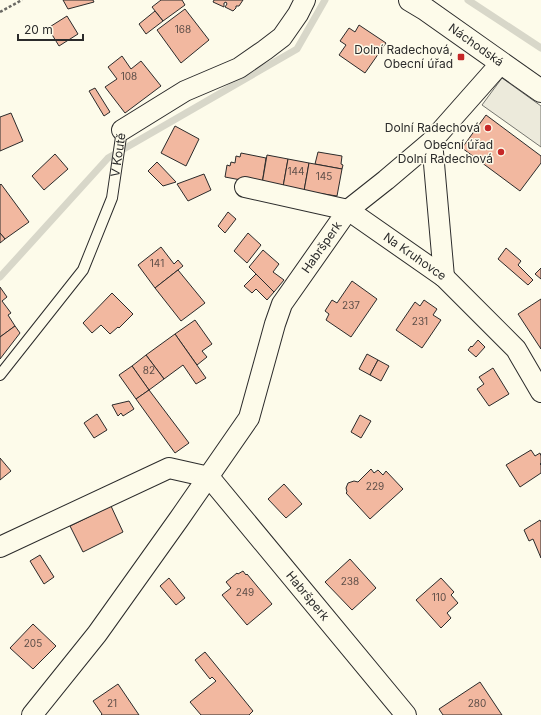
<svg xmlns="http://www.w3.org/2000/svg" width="541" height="715" font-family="Inter,sans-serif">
<rect width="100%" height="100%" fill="#fdfbea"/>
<polygon fill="#eceadb" stroke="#74746e" points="502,78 541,106 541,147 482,105"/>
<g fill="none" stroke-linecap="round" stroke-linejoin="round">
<g stroke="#d8d7c9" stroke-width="7">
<polyline points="468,0 541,48"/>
<polyline points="0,277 108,158 297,49 325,0"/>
</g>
</g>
<g fill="#f2b8a0" stroke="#2b2b2b">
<polygon points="63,0 93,0 94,2 68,9"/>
<polygon points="161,0 182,0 185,5 163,21 152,7"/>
<polygon points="214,0 243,0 239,6 236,6 236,8 233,11 225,7 227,4 226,2 224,3 224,7 213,2"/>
<polygon points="185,9 209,40 181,63 157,30"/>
<polygon points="155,11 163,21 146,34 139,24"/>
<polygon points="67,16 78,34 59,46 48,28"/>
<polygon points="359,25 386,43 365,73 339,55 346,45 340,41 349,28 355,32"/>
<polygon points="122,56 131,69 141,61 161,86 125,113 105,87 117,79 108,67"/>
<polygon points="95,88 110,112 104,116 89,91"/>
<polygon points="11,113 23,141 0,151 0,117"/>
<polygon points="486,115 541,156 541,163 520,191 462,148"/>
<polygon points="175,126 199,139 186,166 161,153"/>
<polygon points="318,152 342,156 341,164 343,165 342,169 315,164"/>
<polygon points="241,153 266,158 262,184 225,177 227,165 230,166 231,162 235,163 236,156 240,157"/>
<polygon points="55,154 68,169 44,190 32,176"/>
<polygon points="267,155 288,159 283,187 262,184"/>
<polygon points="288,159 309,163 304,191 283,187"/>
<polygon points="157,162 176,182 163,186 148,171"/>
<polygon points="309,163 342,169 337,196 304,191"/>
<polygon points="204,174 211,190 188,201 177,184"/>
<polygon points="1,184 29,222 5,239 0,233 0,185"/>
<polygon points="228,212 236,219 225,233 218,226"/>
<polygon points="0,233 5,239 0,243"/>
<polygon points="248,233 261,245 247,263 234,251"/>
<polygon points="161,247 174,264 178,260 183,266 155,288 138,265"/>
<polygon points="506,248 521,261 518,265 533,280 528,285 498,259"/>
<polygon points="263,250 279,264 273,272 284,280 274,292 249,267"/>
<polygon points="541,268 541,279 535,274"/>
<polygon points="178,270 205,303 181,321 155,288"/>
<polygon points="256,274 274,292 267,300 256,289 252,293 244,286"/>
<polygon points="352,281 377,299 351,337 326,320 329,314 325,311 332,300 337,303"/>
<polygon points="0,287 7,297 2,301 11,313 8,315 15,326 0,337"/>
<polygon points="112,293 133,314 119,328 118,327 110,334 101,325 92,333 83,323"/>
<polygon points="541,299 541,349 518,314"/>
<polygon points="424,300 437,309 433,315 441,320 422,348 396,330 415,302 420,306"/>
<polygon points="195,320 212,344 202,351 207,357 197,365 175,334"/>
<polygon points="15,326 20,333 0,359 0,337"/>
<polygon points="175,334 206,378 196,384 183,365 164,379 146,355"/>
<polygon points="478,340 485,347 476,357 468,350 471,346 472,347"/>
<polygon points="367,354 378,360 370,375 359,369"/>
<polygon points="146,355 164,379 149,390 132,366"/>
<polygon points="378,360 389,366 381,381 370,375"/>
<polygon points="132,366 149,390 136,399 119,375"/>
<polygon points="493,368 509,394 489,406 477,389 484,384 479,377"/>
<polygon points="149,390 189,443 175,453 136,399"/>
<polygon points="129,401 134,409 123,416 121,413 118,416 112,405"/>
<polygon points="97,414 107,430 94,438 84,423"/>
<polygon points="360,415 371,421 361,438 351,432"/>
<polygon points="531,450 535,456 540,453 541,456 541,463 540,464 541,465 541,473 520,487 506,465"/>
<polygon points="0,458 11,471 0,480"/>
<polygon points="371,469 374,473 378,470 383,475 386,471 403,489 370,519 346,493 347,492 346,488 348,483 354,481 358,482"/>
<polygon points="284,484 302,504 286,518 268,499"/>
<polygon points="111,506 123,532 83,552 70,526"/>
<polygon points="540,520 541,522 541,558 533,539 529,541 524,530"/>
<polygon points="40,555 54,577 44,584 30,561"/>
<polygon points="350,559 376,588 352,610 325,582"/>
<polygon points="243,571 246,575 247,574 272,604 247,625 222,595 231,588 226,582 237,573 238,574"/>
<polygon points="169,578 185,598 176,605 160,586"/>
<polygon points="441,578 454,592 451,595 458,603 447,613 451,618 441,628 416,600"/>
<polygon points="33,624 56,646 33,669 10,648"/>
<polygon points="205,652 253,711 249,715 201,715 190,702 216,681 212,677 210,679 195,660"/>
<polygon points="480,682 502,715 443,715 439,709"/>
<polygon points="118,684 139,715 101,715 102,714 93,701"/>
</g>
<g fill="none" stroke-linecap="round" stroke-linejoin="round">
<defs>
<g id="lane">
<path id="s1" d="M0,375L83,270L112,198L122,130"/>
</g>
<g id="street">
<polyline points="122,130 185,91 239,68 265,50 282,37 298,14 305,0"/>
<polyline points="432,141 444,277"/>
<path id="s2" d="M245,187L348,210L444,277L516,349L541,392"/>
<path id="s3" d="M0,547L169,468L209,477L406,715"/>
<path id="s4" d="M32,715L97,634L179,519L249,418L275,324L282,304L348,210L386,180L432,141L501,63"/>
</g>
<g id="primary">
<path id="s5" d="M410,0L425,9L541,91"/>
</g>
</defs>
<use href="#lane" stroke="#2b2b2b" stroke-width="12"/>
<use href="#street" stroke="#2b2b2b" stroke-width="22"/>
<use href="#primary" stroke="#2b2b2b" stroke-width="24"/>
<polyline stroke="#6a6964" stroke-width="2.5" stroke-dasharray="3 2" stroke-linecap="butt" points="0,12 22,0"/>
<use href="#lane" stroke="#fdfbea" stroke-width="10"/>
<use href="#street" stroke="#fdfbea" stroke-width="20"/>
<use href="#primary" stroke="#fdfbea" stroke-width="22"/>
</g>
<g fill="#c62828" stroke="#fdfbea" stroke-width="1.5">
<rect x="457" y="53" width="8" height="8" rx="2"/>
<circle cx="488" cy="128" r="4"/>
<circle cx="501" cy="152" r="4"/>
</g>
<g text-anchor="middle" stroke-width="3" stroke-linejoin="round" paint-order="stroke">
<g font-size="10" fill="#5d4e48">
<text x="183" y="33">168</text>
<text x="129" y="80">108</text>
<text x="296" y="175">144</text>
<text x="324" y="180">145</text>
<text x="157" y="267">141</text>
<text x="351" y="309">237</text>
<text x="420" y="325">231</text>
<text x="149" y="374">82</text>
<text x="375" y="490">229</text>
<text x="350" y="585">238</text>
<text x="245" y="596">249</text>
<text x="439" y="601">110</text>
<text x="33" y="647">205</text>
<text x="112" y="707">21</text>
<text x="477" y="707">280</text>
</g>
<g font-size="12" fill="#2b2b2b" stroke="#fdfbea">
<text dy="4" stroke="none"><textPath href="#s5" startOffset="80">Náchodská</textPath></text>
<text dy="4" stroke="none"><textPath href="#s1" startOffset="255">V Koutě</textPath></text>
<text dy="4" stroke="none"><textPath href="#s4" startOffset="556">Habršperk</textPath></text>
<text dy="4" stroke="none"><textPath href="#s2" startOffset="187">Na Kruhovce</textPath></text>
<text dy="4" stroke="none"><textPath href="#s3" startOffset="382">Habršperk</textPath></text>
</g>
<g font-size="12" fill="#2b2b2b" stroke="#fdfbea" text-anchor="end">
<text x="453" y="54">Dolní Radechová,<tspan x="453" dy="14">Obecní úřad</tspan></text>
<text x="480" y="132">Dolní Radechová</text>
<text x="493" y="149">Obecní úřad<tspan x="493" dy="14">Dolní Radechová</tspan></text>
</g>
</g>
<path d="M18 34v6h65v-6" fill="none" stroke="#2b2b2b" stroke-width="2"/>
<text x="24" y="34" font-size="12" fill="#2b2b2b" stroke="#fdfbea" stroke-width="3" paint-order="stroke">20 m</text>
</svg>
